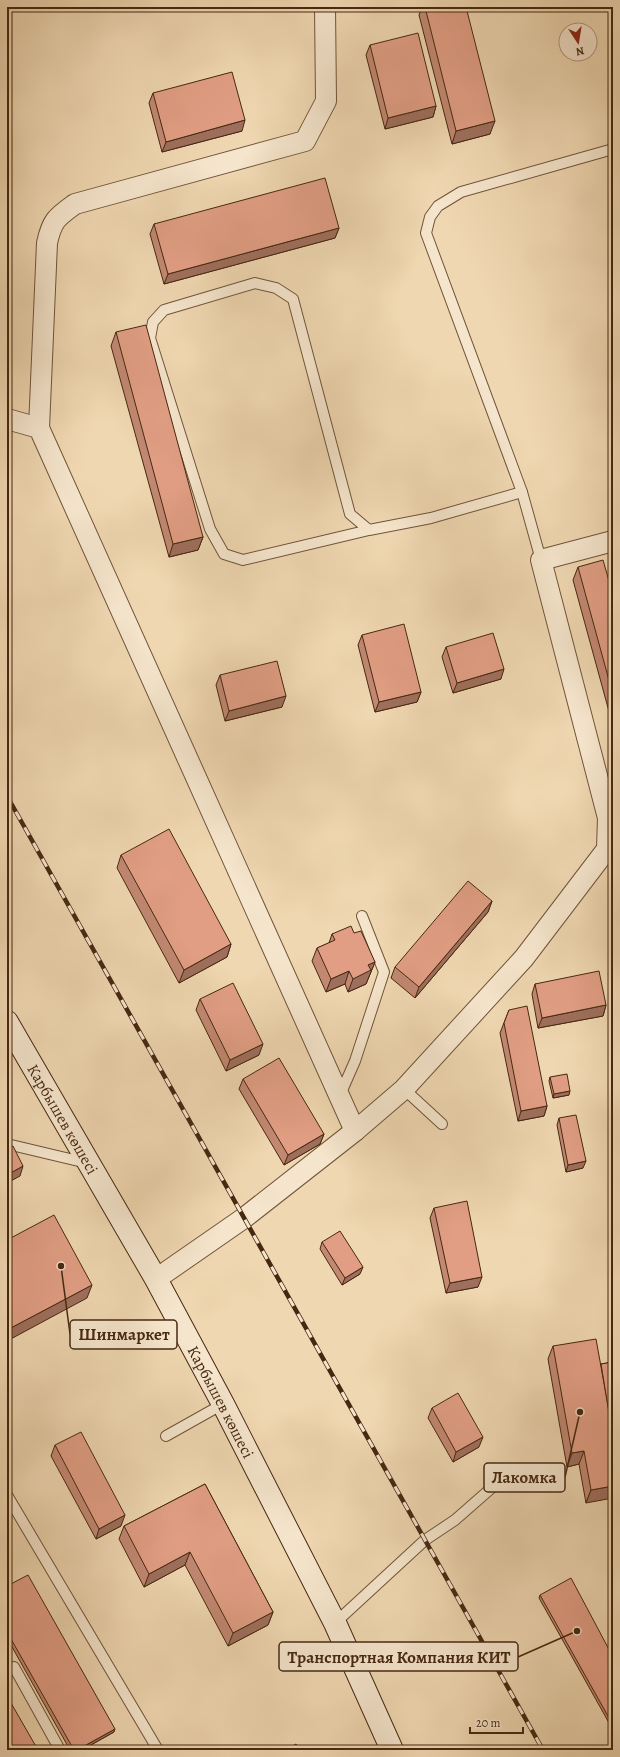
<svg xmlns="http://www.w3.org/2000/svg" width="620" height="1757" font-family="Alegreya,serif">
<rect width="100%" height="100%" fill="#efd7b1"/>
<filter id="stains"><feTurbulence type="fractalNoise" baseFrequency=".005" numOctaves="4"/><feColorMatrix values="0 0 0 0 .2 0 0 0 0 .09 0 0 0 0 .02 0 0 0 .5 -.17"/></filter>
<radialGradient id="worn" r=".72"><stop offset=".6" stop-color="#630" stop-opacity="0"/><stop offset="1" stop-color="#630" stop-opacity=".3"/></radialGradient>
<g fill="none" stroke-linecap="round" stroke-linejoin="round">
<defs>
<g id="service">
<polyline points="369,530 350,514 293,299 276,288 255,283 164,310 153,322 150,338 210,529 224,554 243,560 369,530 431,518 522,492"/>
<polyline points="541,560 522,492 426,233 430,217 438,206 461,192 613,149"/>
<polyline points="404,1089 442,1124"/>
<polyline points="340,1095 355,1061 384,972 362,916"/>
<polyline points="7,1144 87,1163"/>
<polyline points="166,1436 223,1404"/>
<polyline points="7,1495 158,1750"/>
<polyline points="335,1623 425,1540 455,1520 512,1470"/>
<polyline points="7,1671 14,1667 60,1750"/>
</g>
<g id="minor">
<polyline points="7,419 39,428 355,1131"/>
<path d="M39,428L47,243C52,220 57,217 75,204L305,141L326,101L325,7"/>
<polyline points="156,1279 244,1218 355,1131 404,1089 524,958 607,849 608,818 541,560 613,541"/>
</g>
<g id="secondary">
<path id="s1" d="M7,1022L156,1279L223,1404L335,1623L392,1750"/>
</g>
</defs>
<use href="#service" stroke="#705439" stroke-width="12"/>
<use href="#minor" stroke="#705439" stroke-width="22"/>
<use href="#secondary" stroke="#462811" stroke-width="24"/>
<use href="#service" stroke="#f5e5cc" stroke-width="10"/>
<use href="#minor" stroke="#f5e5cc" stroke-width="20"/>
<use href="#secondary" stroke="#f5e5cc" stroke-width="22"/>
<defs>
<polyline id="rail" points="7,796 543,1750"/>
</defs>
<use href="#rail" stroke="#462811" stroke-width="4.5"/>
<use href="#rail" stroke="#f5e5cc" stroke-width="3" stroke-dasharray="9" stroke-linecap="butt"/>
</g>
<g fill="#c28872" stroke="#462811">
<polygon points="422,7 466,7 490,134 452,144 419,15"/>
<polygon points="370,45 436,106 433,117 385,129 366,55"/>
<polygon points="153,93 242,131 162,152 149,103"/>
<polygon points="154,224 339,228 335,238 164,284 150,234"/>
<polygon points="116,332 203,537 198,550 169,557 111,346"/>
<polygon points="578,567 613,595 613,726 573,580"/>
<polygon points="362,635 421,692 417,702 375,712 358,645"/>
<polygon points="446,647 501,679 453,693 442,657"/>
<polygon points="220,675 282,707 225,721 216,685"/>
<polygon points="121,855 231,944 227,957 179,983 117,868"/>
<polygon points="492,901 488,912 415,998 391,978 395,967"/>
<polygon points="354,933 375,962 366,984 348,992 345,984 326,992 312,961 317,948 329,943 332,934"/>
<polygon points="535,984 606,1005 603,1016 538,1028 532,994"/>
<polygon points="200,999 259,1055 226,1071 196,1010"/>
<polygon points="509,1010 547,1106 544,1116 518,1121 500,1033"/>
<polygon points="550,1077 569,1095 553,1098 549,1081"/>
<polygon points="243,1079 324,1134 320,1144 284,1165 239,1089"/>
<polygon points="559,1118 583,1168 566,1172 557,1125"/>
<polygon points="434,1208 478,1287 446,1293 430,1218"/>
<polygon points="322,1242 360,1274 342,1285 320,1249"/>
<polygon points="553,1346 601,1364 613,1362 613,1418 611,1419 613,1433 586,1503 579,1464 567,1467 548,1359"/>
<polygon points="432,1408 479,1447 453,1462 428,1418"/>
<polygon points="55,1445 121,1526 96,1539 51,1456"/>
<polygon points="205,1484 273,1612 268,1625 228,1646 185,1565 144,1587 119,1539 124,1526"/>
<polygon points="7,1586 114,1732 82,1750 70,1750 7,1638"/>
<polygon points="540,1595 613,1657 613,1730 539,1598"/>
</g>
<g fill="#9e6f5c" stroke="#462811">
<polygon points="436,106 433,117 385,129 388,118"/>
<polygon points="245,120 242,131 162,152 166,142"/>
<polygon points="495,121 490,134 452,144 456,131"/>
<polygon points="339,228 335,238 164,284 168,274"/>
<polygon points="203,537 198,550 169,557 173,544"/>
<polygon points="504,669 501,679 453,693 457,683"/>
<polygon points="421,692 417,702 375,712 379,702"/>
<polygon points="286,696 282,707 225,721 229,711"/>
<polygon points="492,901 488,912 415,998 419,987"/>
<polygon points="231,944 227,957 179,983 184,970"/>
<polygon points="375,962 366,984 348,992 353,979 368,965"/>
<polygon points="349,971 345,984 326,992 331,979"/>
<polygon points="606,1005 603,1016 538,1028 542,1018"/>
<polygon points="263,1044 259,1055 226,1071 230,1060"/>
<polygon points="570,1091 569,1095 553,1098 554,1094"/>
<polygon points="547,1106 544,1116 518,1121 521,1111"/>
<polygon points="324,1134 320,1144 284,1165 288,1155"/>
<polygon points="586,1161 583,1168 566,1172 568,1165"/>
<polygon points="23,1166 20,1176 7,1183 7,1175"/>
<polygon points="363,1267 360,1274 342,1285 345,1278"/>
<polygon points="482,1277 478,1287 446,1293 450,1283"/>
<polygon points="92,1285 87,1298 7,1341 7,1330"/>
<polygon points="613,1412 613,1418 606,1420 609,1413"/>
<polygon points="483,1437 479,1447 453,1462 456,1452"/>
<polygon points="584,1451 579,1464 567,1467 572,1453"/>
<polygon points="613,1486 613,1498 586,1503 591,1490"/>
<polygon points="125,1515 121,1526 96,1539 99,1529"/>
<polygon points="190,1552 185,1565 144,1587 149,1574"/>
<polygon points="273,1612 268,1625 228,1646 233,1633"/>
<polygon points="115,1729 114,1732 82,1750 77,1750"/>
</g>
<g fill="#e19e84" stroke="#462811">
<polygon points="425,7 466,7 495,121 456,131"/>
<polygon points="418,33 436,106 388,118 370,45"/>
<polygon points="232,72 245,120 166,142 153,93"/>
<polygon points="325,178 339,228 168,274 154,224"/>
<polygon points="146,325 203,537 173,544 116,332"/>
<polygon points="603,560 613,595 613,695 578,567"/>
<polygon points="404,624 421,692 379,702 362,635"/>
<polygon points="493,633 504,669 457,683 446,647"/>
<polygon points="277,661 286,696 229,711 220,675"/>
<polygon points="169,829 231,944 184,970 121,855"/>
<polygon points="468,881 492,901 419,987 395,967"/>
<polygon points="351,926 354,933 361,931 375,962 368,965 371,970 353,979 349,971 331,979 317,948 335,940 332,934"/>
<polygon points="599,971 606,1005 542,1018 535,984"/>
<polygon points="233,983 263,1044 230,1060 200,999"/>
<polygon points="527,1006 547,1106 521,1111 504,1023 509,1010"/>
<polygon points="279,1058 324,1134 288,1155 243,1079"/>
<polygon points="567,1074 570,1091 554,1094 550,1077"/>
<polygon points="576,1115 586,1161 568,1165 559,1118"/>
<polygon points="13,1146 23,1166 7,1175 7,1149"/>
<polygon points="467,1201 482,1277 450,1283 434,1208"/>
<polygon points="54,1215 92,1285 7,1330 7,1240"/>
<polygon points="340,1231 363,1267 345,1278 322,1242"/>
<polygon points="596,1339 613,1433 613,1486 591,1490 584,1451 572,1453 553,1346"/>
<polygon points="613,1362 613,1412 609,1413 601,1364"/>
<polygon points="458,1393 483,1437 456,1452 432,1408"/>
<polygon points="81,1432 125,1515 99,1529 55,1445"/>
<polygon points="205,1484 273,1612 233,1633 190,1552 149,1574 124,1526"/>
<polygon points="28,1575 115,1729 77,1750 74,1750 7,1632 7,1586"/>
<polygon points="571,1578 613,1657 613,1725 540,1595"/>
<polygon points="7,1696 38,1750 7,1750"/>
<polygon points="296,1744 300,1750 286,1750"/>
<polygon points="52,1745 55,1750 43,1750"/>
</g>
<g text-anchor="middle" stroke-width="3.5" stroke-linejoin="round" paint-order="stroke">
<g font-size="16" fill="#462811" stroke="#f5e5cc">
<text dy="6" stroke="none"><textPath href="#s1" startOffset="112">Карбышев көшесі</textPath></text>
<text dy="6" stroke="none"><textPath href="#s1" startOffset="436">Карбышев көшесі</textPath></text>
</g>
</g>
<path fill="none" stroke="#462811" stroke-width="1.5" d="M61 1266L70 1334M580 1412L565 1477M577 1631L518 1657"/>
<g fill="#462811" stroke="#f5e5cc" stroke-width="1.5">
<circle cx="61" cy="1266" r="4"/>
<circle cx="580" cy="1412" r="4"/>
<circle cx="577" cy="1631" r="4"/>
</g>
<g fill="#f5e5cc" stroke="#462811" stroke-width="1.5">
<rect x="70" y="1320" width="107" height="29" rx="4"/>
<rect x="484" y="1463" width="81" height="29" rx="4"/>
<rect x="279" y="1642" width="239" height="29" rx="4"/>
</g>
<g font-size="17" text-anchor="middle" font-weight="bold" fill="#462811">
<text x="124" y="1340">Шинмаркет</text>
<text x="524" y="1483">Лакомка</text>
<text x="399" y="1663">Транспортная Компания КИТ</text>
</g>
<rect width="620" height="1757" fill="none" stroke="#efd7b1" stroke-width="24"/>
<rect x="8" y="8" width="604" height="1741" fill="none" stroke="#462811" stroke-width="2"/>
<rect x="12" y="12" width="596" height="1733" fill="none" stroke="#462811"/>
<g transform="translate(578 42) rotate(168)"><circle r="19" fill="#f5e5cc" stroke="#af9981"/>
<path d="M0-3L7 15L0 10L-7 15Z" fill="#8f2418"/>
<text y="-6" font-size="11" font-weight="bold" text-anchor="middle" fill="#462811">N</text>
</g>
<path d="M470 1727v6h53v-6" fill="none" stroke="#462811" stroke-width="2"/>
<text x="476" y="1727" font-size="12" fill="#462811" stroke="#f5e5cc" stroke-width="3" paint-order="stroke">20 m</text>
<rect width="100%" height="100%" filter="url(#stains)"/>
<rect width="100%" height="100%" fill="url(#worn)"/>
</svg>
